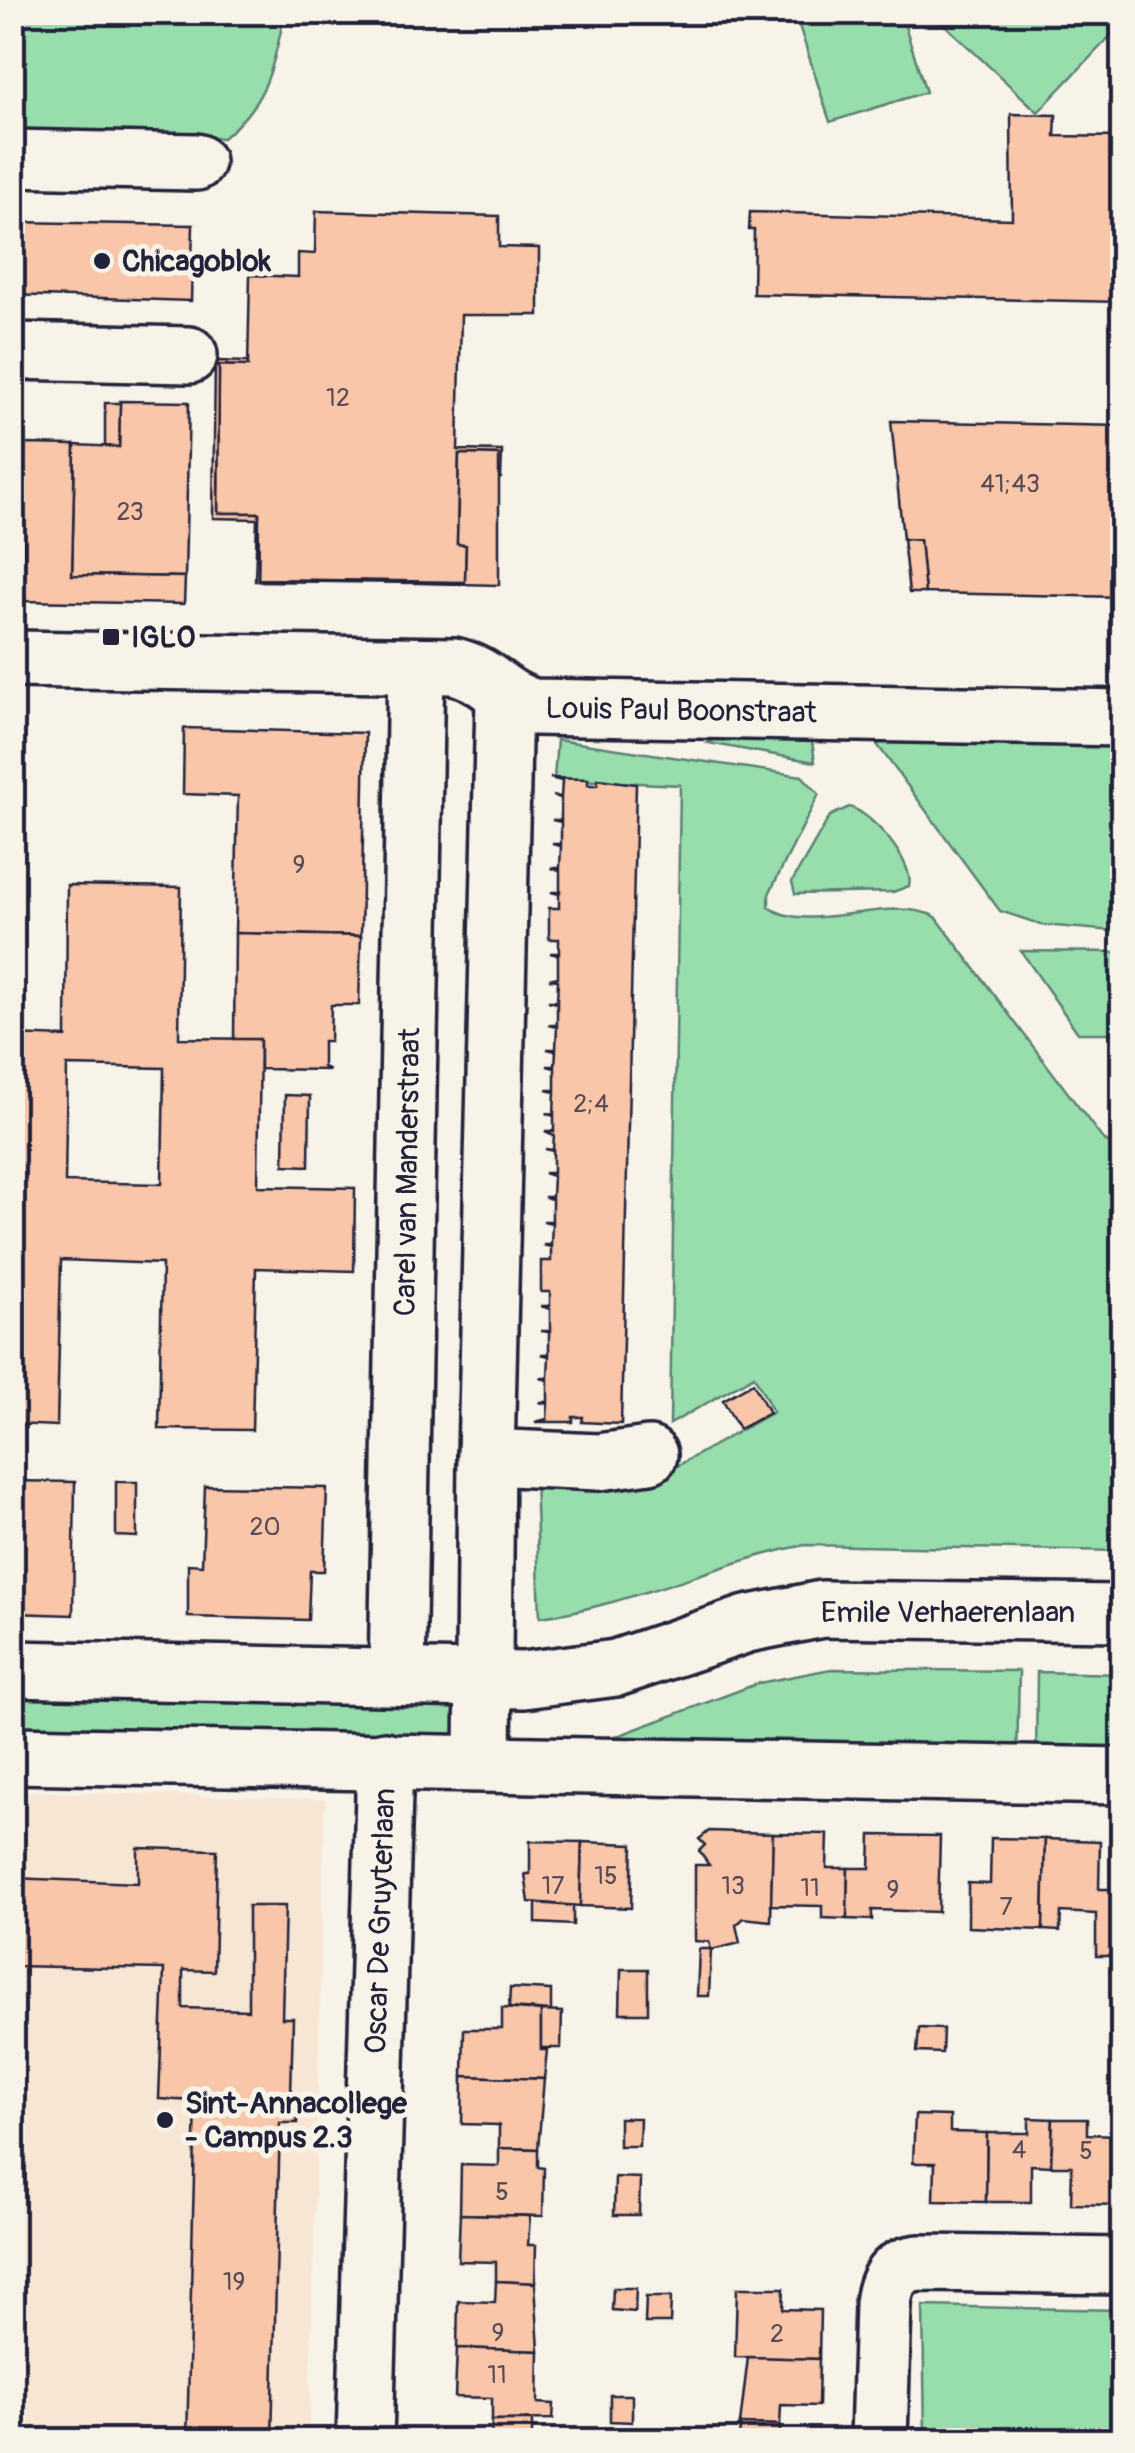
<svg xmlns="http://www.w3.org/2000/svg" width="1135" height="2453" font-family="Pangolin,sans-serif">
<rect width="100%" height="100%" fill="#f7f3e8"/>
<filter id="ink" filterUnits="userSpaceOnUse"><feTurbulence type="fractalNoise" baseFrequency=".01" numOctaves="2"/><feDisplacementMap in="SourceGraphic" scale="20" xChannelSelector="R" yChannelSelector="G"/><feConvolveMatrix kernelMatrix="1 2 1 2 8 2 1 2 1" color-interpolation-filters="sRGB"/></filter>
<g filter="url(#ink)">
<polygon fill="#f8e6d5" points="13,1791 325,1799 309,2440 13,2440"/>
<g fill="#97deac" stroke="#5c8074" stroke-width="2.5">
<path d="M13,13H285C272,68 269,100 223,138L13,133Z"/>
<polygon points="795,13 901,13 926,92 830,122"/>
<polygon points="932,13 1103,13 1119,27 1038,112"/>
<polygon points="734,729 812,741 815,762 708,743"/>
<polygon points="868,732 1122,736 1122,816 1112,816 1113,931 1043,925 1000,911"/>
<path d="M557,740L802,776L819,794L769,894V907C808,936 891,893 936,917L1101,1137L1122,1155V1402L1118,1403L1119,1420H1122V1551L805,1545C715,1563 632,1605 540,1617L535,1478L654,1479L773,1412L754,1376L670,1424L680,785L554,779Z"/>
<path d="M849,807C871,812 915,863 909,886L893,892L795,894L792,882L830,816Z"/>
<polygon points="1021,951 1119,952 1122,1033 1078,1033"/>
<polygon points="831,1669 1019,1671 1017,1759 548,1747 620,1735 759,1683"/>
<polygon points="1037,1672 1122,1674 1122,1761 1036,1760"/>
<polygon points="13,1696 460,1704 460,1744 13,1734"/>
<polygon points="923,2306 1122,2310 1122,2440 925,2440"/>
</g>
<g fill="#f9c6a9" stroke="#22223b" stroke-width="2.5" fill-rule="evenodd">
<polygon points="1011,114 1056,115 1055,136 1122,137 1122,302 753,294 754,230 749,230 750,212 1012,219"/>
<polygon points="316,211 499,216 499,247 539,248 539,315 461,315 458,450 502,451 501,478 498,478 499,455 459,454 457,544 466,545 465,582 258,579 259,513 218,513 219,365 248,366 250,275 298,277 298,253 315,254"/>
<polygon points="12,222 193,225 191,301 12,295"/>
<polygon points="215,361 247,362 248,366 219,365 218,513 259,513 258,579 418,583 255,581 257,519 213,518"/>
<polygon points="120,401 189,402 185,577 72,575 75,445 119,447"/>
<polygon points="105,403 120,403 119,447 105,446"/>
<polygon points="891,421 1122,426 1122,597 925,593 920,540 903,539"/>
<polygon points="25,444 75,445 72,575 185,577 184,604 23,601"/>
<polygon points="459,454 499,455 499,585 418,583 465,582 466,545 457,544"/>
<polygon points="903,539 920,540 925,593 909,593"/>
<polygon points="184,728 365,733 361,936 235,933 238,796 183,794"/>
<polygon points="550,778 588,779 588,785 597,785 598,779 636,784 621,1424 582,1422 583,1417 573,1417 573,1422 535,1422 547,1419 548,1404 539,1402 548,1402 548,1380 540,1378 548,1378 549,1356 541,1354 549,1354 549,1332 541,1331 550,1331 550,1309 541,1306 550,1306 550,1292 541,1292 541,1261 551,1261 551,1247 543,1245 551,1245 552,1223 543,1221 552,1221 552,1199 544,1197 552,1197 553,1176 544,1173 553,1173 553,1151 545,1149 553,1150 554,1135 545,1131 554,1131 554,1116 546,1113 554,1114 555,1092 546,1090 555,1090 555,1068 547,1066 555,1066 556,1051 547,1049 556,1049 557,1027 548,1025 557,1025 557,1003 548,1001 557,1001 558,980 549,979 558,977 558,955 550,953 559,953 559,939 549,939 549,908 559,908 559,894 551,892 560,892 560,870 551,868 560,868 561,846 552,844 561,844 561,822 552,820 561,820 561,798 553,796 561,797 562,781"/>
<path d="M67,885L181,887L179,1038L260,1039L258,1186L355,1188L354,1271L256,1268L252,1430L159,1429L162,1264L61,1260L57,1426L12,1424V1035L66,1037ZM67,1066L164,1068L162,1184L65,1182Z"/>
<polygon points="235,933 361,936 359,1005 331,1005 330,1041 323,1041 323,1067 330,1070 260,1069 260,1039 234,1039"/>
<polygon points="285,1095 310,1096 309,1166 284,1165"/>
<polygon points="753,1383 769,1413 739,1429 723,1400"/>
<polygon points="12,1481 75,1482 73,1615 12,1613"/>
<polygon points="116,1482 137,1482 137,1537 116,1536"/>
<polygon points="205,1486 327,1488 324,1571 310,1571 308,1620 188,1617 188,1564 202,1565"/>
<polygon points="709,1831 773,1833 771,1921 744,1918 736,1925 740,1943 711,1950 709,1942 695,1941 695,1865 709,1865 699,1851 705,1845 699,1839"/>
<polygon points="773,1833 828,1834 827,1868 848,1868 847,1919 822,1918 822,1906 771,1905"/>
<polygon points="871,1835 940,1836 938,1912 872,1910 872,1920 847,1919 848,1868 870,1868"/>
<polygon points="991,1838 1045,1839 1043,1930 968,1927 968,1883 990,1884"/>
<polygon points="1045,1839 1100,1841 1099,1889 1119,1889 1118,1956 1096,1956 1096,1914 1061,1912 1060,1931 1043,1930"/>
<polygon points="530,1841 582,1842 580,1906 529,1902 525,1874 530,1874"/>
<polygon points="582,1842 633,1844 631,1908 580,1906"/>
<polygon points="138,1848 217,1850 214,1971 183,1970 183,2008 248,2010 248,1906 285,1906 282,2018 293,2018 291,2094 297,2094 297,2123 280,2123 272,2440 107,2440 187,2440 196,2101 159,2099 164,1969 12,1966 12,1878 138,1883"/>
<rect x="1119" y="1889" width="3" height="49"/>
<polygon points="536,1903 573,1906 573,1925 536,1923"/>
<polygon points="699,1949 711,1949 709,1996 697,1996"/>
<polygon points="621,1969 648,1969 648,2013 620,2013"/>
<polygon points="510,1988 551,1990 551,2011 509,2008"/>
<polygon points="502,2008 541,2011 541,2050 547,2050 544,2079 463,2076 464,2029 502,2029"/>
<polygon points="541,2011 562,2012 561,2048 541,2048"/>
<polygon points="919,2028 943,2029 942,2053 917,2052"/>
<polygon points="463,2076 544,2079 538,2149 499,2148 499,2125 462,2124"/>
<polygon points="915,2115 950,2116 950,2132 987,2133 986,2202 934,2201 935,2163 913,2163"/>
<polygon points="619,2118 640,2118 639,2146 619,2146"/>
<polygon points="1029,2118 1053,2119 1051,2166 1031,2165 1031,2202 986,2202 987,2133 1029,2133"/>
<polygon points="1053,2119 1087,2119 1087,2134 1121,2135 1119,2205 1071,2204 1072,2166 1051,2166"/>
<polygon points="1121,2135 1122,2135 1122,2205 1119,2205"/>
<polygon points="499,2148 538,2149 538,2167 544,2168 543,2216 460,2214 461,2165 499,2166"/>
<polygon points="615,2177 640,2178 639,2215 614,2215"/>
<polygon points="460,2214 530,2216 528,2245 536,2245 535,2283 496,2281 496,2262 458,2261"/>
<polygon points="496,2281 535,2283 539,2351 457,2348 458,2301 495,2302"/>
<polygon points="613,2288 636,2288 635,2312 612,2310"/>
<polygon points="737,2288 784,2288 783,2309 820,2310 819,2359 735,2357"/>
<polygon points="646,2297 671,2297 670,2323 645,2323"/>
<polygon points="457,2348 539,2351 538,2403 554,2404 553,2419 492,2420 492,2398 455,2397"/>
<polygon points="748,2357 819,2359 818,2406 781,2405 780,2425 740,2424"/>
<polygon points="610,2395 632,2395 632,2422 610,2421"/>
<polygon points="492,2420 532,2420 532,2440 454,2440 491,2439"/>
<polygon points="740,2424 780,2425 780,2440 739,2440"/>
</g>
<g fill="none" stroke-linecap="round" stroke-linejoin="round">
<defs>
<g id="minor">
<polyline points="12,158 196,162"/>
<polyline points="12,351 189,355"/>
<path d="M12,659L454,666C491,675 497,697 533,707L1122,718"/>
<polyline points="486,1457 599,1462 649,1455"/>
<polyline points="12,1669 523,1680 616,1668 747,1624 822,1609 1122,1613"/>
<polyline points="397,1677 416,667"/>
<polyline points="12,1755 1122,1776"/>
<polyline points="483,1762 486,1457 504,699"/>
<polyline points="365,2440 385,1760"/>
<path d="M879,2440L883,2304C886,2279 895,2265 921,2263L1122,2266"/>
</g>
</defs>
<use href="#minor" stroke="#22223b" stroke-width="62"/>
<use href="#minor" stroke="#f7f3e8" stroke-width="55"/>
</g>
</g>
<g fill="#22223b" stroke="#f7f3e8" stroke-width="4">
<circle cx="102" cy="261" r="10"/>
<rect x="101" y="627" width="20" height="20" rx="5"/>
<circle cx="165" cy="2120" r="10"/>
</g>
<g text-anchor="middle" stroke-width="10" stroke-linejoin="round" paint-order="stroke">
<g font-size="25" fill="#584b56">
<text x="338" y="406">12</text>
<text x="1010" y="492">41;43</text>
<text x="130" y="520">23</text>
<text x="299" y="873">9</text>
<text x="591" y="1112">2;4</text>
<text x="265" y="1535">20</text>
<text x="606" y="1884">15</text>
<text x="553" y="1894">17</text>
<text x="733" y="1894">13</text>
<text x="810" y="1896">11</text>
<text x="893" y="1898">9</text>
<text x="1006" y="1915">7</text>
<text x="1019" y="2158">4</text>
<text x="1086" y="2159">5</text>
<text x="502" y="2200">5</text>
<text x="234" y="2290">19</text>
<text x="498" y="2341">9</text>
<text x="777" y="2342">2</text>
<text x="497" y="2383">11</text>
</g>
<g font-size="30" font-weight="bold" fill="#22223b" stroke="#f7f3e8" text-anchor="start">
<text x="122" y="271">Chicagoblok</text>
<text x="131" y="647">IGLO</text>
<text x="185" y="2113">Sint-Annacollege<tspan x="185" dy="34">- Campus 2.3</tspan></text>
</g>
<g font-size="30" fill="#22223b" stroke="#f7f3e8">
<text transform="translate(681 710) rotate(1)" y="10">Louis Paul Boonstraat</text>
<text transform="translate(407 1172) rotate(-89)" y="10">Carel van Manderstraat</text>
<text x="948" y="1622">Emile Verhaerenlaan</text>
<text transform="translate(380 1921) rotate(-88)" y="10">Oscar De Gruyterlaan</text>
</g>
</g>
<rect width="1135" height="2453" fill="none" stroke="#f7f3e8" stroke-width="50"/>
<rect x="25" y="25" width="1085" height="2403" fill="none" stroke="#22223b" stroke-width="4" filter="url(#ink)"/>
</svg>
